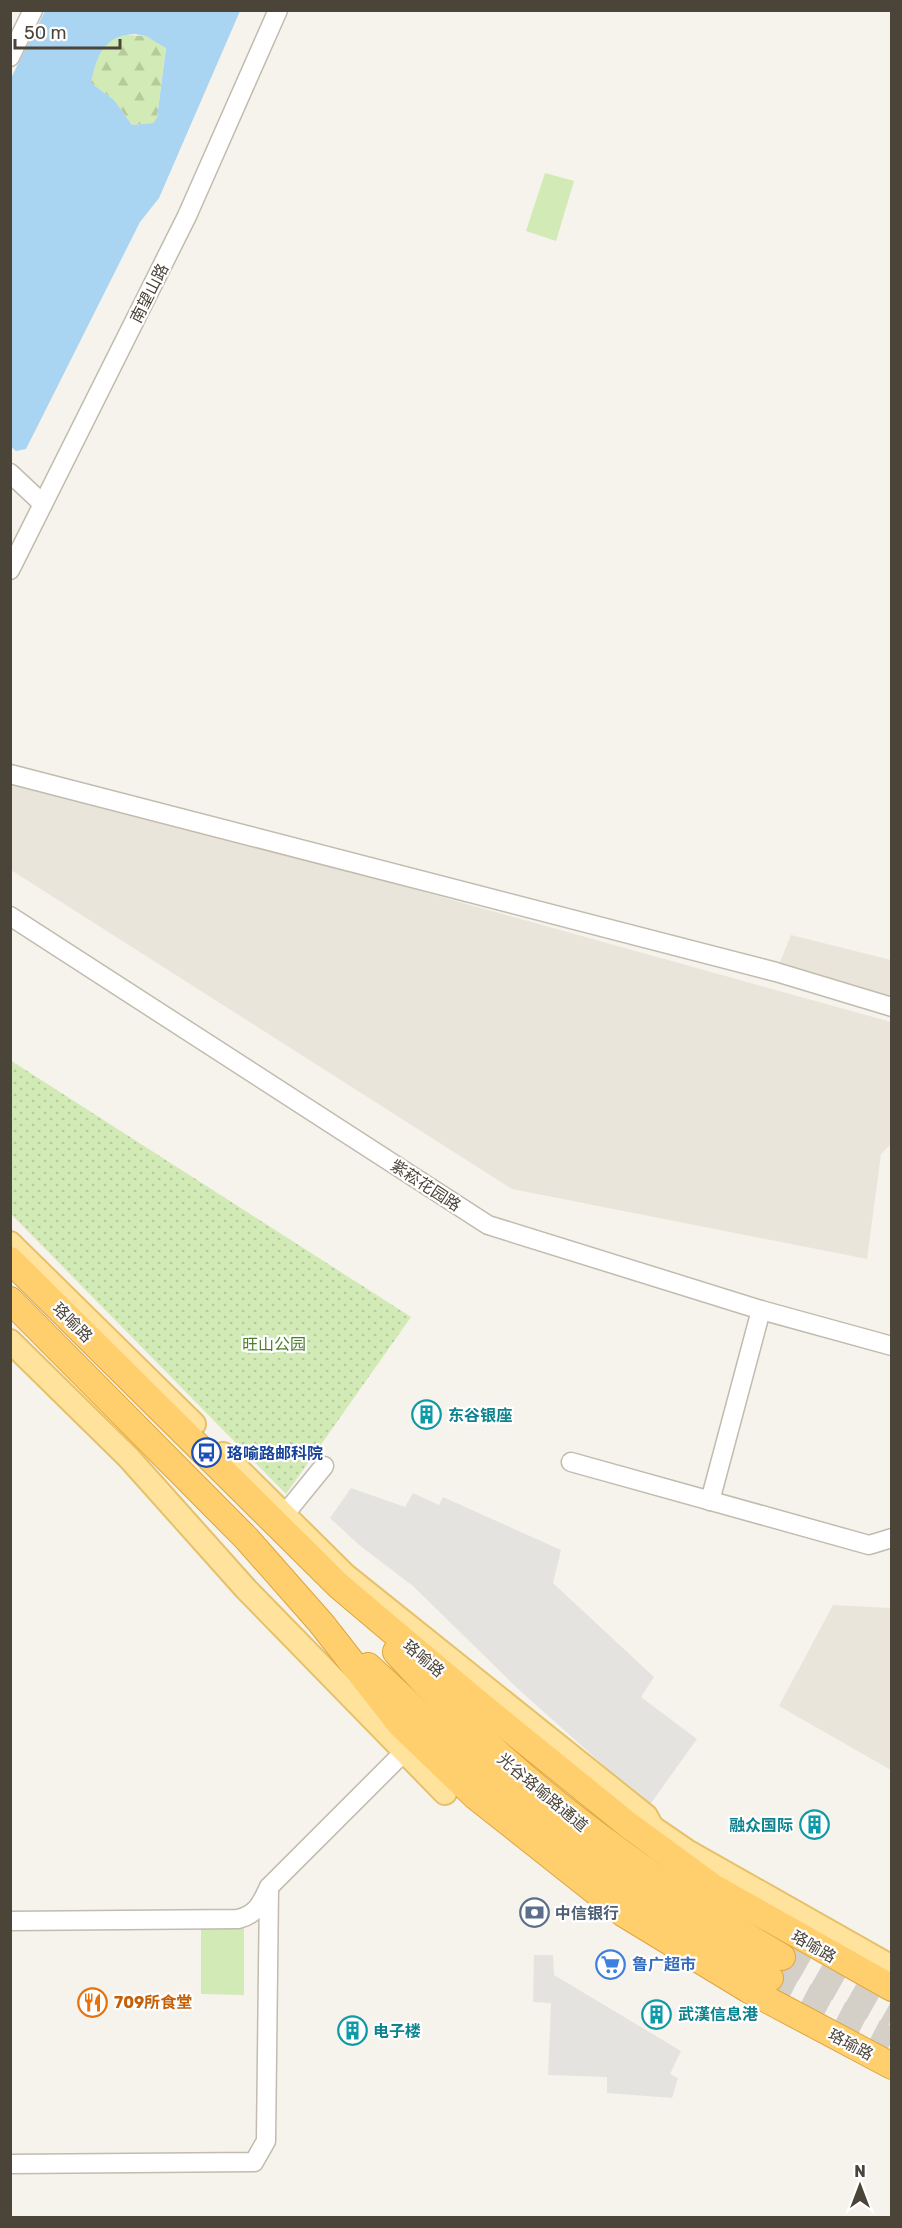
<svg xmlns="http://www.w3.org/2000/svg" width="902" height="2228" font-family="Rubik,'Noto Sans SC',sans-serif">
<defs>
<pattern id="forest-firs" width="22" height="20" patternUnits="userSpaceOnUse" patternTransform="scale(1.5)"><rect width="22" height="20" fill="#d2eab5"/><path d="M5 1l3.5 6h-7zM16 11l3.5 6h-7z" fill="#b6ca9c"/></pattern>
<pattern id="park-dots" width="8" height="8" patternUnits="userSpaceOnUse" patternTransform="scale(1.5)"><rect width="8" height="8" fill="#d2eab5"/><path d="M2 2h.1M6 6h.1" fill="none" stroke="#b6ca9c" stroke-width="1.8" stroke-linecap="round"/></pattern>
</defs>
<rect width="100%" height="100%" fill="#f6f3ec"/>
<g fill="#eae5da">
<polygon points="10,782 294,856 891,1022 891,1144 881,1154 867,1259 512,1189 11,870"/>
<polygon points="791,935 891,960 891,1004 776,972"/>
<polygon points="833,1605 891,1608 891,1770 779,1706"/>
</g>
<path fill="url(#forest-firs)" d="M127,35L146,36L166,46L157,118L154,123L132,125L114,100L91,83C96,58 100,40 127,35Z"/>
<polygon fill="url(#park-dots)" points="10,1060 411,1317 286,1494 11,1214"/>
<g fill="#d2eab5">
<polygon points="545,173 574,181 556,241 526,231"/>
<polygon points="201,1927 244,1927 244,1995 201,1994"/>
</g>
<g fill="#e5e3e0">
<polygon points="351,1488 405,1507 413,1493 439,1505 443,1497 561,1550 553,1583 654,1677 641,1697 697,1739 649,1806 516,1687 413,1586 359,1545 330,1518"/>
<polygon points="534,1955 553,1955 554,1975 681,2051 670,2074 678,2078 672,2098 607,2093 607,2077 548,2075 551,2003 533,2002"/>
</g>
<path fill="#a9d4f2" fill-rule="evenodd" d="M45,11H240L159,198L140,222L26,449L16,451L10,446L11,78ZM135,34L146,36L166,48L157,118L153,123L132,125L114,100L91,83C97,55 103,36 135,34Z"/>
<g fill="none" stroke-linecap="round" stroke-linejoin="round">
<g stroke="#d4d0c8" stroke-width="26" stroke-dasharray="26 13" stroke-linecap="butt">
<polyline points="782,1957 892,2019"/>
<polyline points="770,1978 892,2041"/>
</g>
<defs>
<g id="minor">
<polyline points="10,57 33,10"/>
<polyline points="10,473 43,504"/>
<polyline points="10,570 187,216 278,10"/>
<polyline points="10,774 776,972 892,1007"/>
<polyline points="10,916 488,1225 761,1310 892,1346"/>
<polyline points="571,1462 869,1545 892,1538"/>
<polyline points="710,1501 761,1310"/>
<polyline points="276,1525 324,1466"/>
<path d="M10,1921L238,1919C257,1914 261,1904 269,1887L414,1742"/>
<polyline points="10,2164 254,2162 266,2141 269,1887"/>
</g>
<g id="major">
<polyline points="10,1243 194,1424"/>
<polyline points="10,1341 129,1458 246,1589 445,1793"/>
<polyline points="223,1454 345,1575 646,1816 652,1827 687,1851 892,1967"/>
</g>
<g id="highway">
<polyline points="10,1260 339,1586 473,1699 627,1824 713,1887 892,1988"/>
<polyline points="10,1300 247,1539 321,1623 400,1724 475,1796 624,1914 749,1990 892,2066"/>
<path d="M396,1652C510,1778 637,1872 782,1957"/>
<path d="M368,1666C410,1703 449,1745 492,1781C578,1854 673,1919 770,1978"/>
</g>
</defs>
<use href="#minor" stroke="#c2bbae" stroke-width="21"/>
<use href="#major" stroke="#e6c16a" stroke-width="26"/>
<use href="#highway" stroke="#e0a43c" stroke-width="28"/>
<use href="#minor" stroke="#fff" stroke-width="18"/>
<use href="#major" stroke="#ffe39c" stroke-width="22"/>
<use href="#highway" stroke="#ffcf6e" stroke-width="26"/>
</g>
<defs>
<symbol id="building-ring" viewBox="-11 -11 22 22"><circle r="9.5" fill="#fff" stroke="#0f9aa8" stroke-width="1.5"/><path d="M-4-6H4V6H1V3H-1V6H-4ZM-2.5-4.3h1.7v1.8h-1.7ZM.8-4.3h1.7v1.8H.8ZM-2.5-1h1.7V.8h-1.7ZM.8-1h1.7V.8H.8Z" fill="#0f9aa8"/></symbol>
<symbol id="bus-ring" viewBox="-11 -11 22 22"><circle r="9.5" fill="#fff" stroke="#1a4fb4" stroke-width="1.5"/><path d="M-5-6H5V4H4V6H2V4H-2V6H-4V4H-5ZM-3.5-4V0h7V-4ZM-3.5 1.2v1.5H-2V1.2ZM2 1.2v1.5H3.5V1.2Z" fill="#1a4fb4"/></symbol>
<symbol id="bank-ring" viewBox="-11 -11 22 22"><circle r="9.5" fill="#fff" stroke="#5c6f8a" stroke-width="1.5"/><path d="M-6-4H6V4H-6ZM0-2.3a2.3 2.3 0 1 0 0 4.6a2.3 2.3 0 1 0 0-4.6Z" fill="#5c6f8a"/></symbol>
<symbol id="supermarket-ring" viewBox="-11 -11 22 22"><circle r="9.5" fill="#fff" stroke="#3f7fe0" stroke-width="1.5"/><path d="M-6-5.5h2.5l.6 2H6L4.5 2H-2.5L-4.4-4H-6ZM-1.5 3.2a1.3 1.3 0 1 0 .1 0ZM3 3.2a1.3 1.3 0 1 0 .1 0Z" fill="#3f7fe0"/></symbol>
<symbol id="restaurant-ring" viewBox="-11 -11 22 22"><circle r="9.5" fill="#fff" stroke="#e8710a" stroke-width="1.5"/><path d="M-5-6h1v4h1v-4h1v4h1v-4h1v5L-1.5 .5V6h-2V.5L-5-1ZM5-6V6H3V1.5H1.5Q1.5-4 5-6Z" fill="#e8710a"/></symbol>
</defs>
<g fill-rule="evenodd">
<use href="#building-ring" x="410" y="1398" width="33" height="33"/>
<use href="#bus-ring" x="190" y="1436" width="33" height="33"/>
<use href="#building-ring" x="798" y="1808" width="33" height="33"/>
<use href="#bank-ring" x="518" y="1896" width="33" height="33"/>
<use href="#supermarket-ring" x="594" y="1948" width="33" height="33"/>
<use href="#restaurant-ring" x="76" y="1986" width="33" height="33"/>
<use href="#building-ring" x="640" y="1998" width="33" height="33"/>
<use href="#building-ring" x="336" y="2014" width="33" height="33"/>
</g>
<g text-anchor="middle" stroke-width="4.5" stroke-linejoin="round" paint-order="stroke">
<g font-size="16" fill="#4b4439" stroke="#fff">
<text transform="translate(149 293) rotate(-63)" y="6">南望山路</text>
<text transform="translate(426 1185) rotate(33)" y="6">紫菘花园路</text>
<text transform="translate(73 1322) rotate(45)" y="6">珞喻路</text>
<text transform="translate(424 1658) rotate(40)" y="6">珞喻路</text>
<text transform="translate(543 1792) rotate(40)" y="6">光谷珞喻路通道</text>
<text transform="translate(814 1946) rotate(30)" y="6">珞喻路</text>
<text transform="translate(851 2044) rotate(28)" y="6">珞瑜路</text>
</g>
<g font-size="16" fill="#4a7f2a" stroke="#fff">
<text x="274" y="1350">旺山公园</text>
</g>
<g font-size="16" font-weight="bold" fill="#0d838f" stroke="#fff" text-anchor="start">
<text x="448" y="1421">东谷银座</text>
<text x="793" y="1831" text-anchor="end">融众国际</text>
<text x="678" y="2020">武漢信息港</text>
<text x="373" y="2037">电子楼</text>
</g>
<g font-size="16" font-weight="bold" fill="#164399" stroke="#fff" text-anchor="start">
<text x="227" y="1459">珞喻路邮科院</text>
</g>
<g font-size="16" font-weight="bold" fill="#4e5e75" stroke="#fff" text-anchor="start">
<text x="555" y="1919">中信银行</text>
</g>
<g font-size="16" font-weight="bold" fill="#366cbe" stroke="#fff" text-anchor="start">
<text x="632" y="1970">鲁广超市</text>
</g>
<g font-size="16" font-weight="bold" fill="#c56008" stroke="#fff" text-anchor="start">
<text x="114" y="2008">709所食堂</text>
</g>
</g>
<rect width="902" height="2228" fill="none" stroke="#4b4439" stroke-width="24"/>
<g transform="translate(860 2186)" stroke="#ffffff" stroke-width="4.5" paint-order="stroke">
<path d="M0-4.5L10 22L0 15L-10 22Z" fill="#4b4439"/>
<text y="-9" font-size="16" font-weight="bold" text-anchor="middle" fill="#4b4439">N</text>
</g>
<path d="M15 39v9h105v-9" fill="none" stroke="#4b4439" stroke-width="3"/>
<text x="24" y="39" font-size="18" fill="#4b4439" stroke="#ffffff" stroke-width="4.5" paint-order="stroke">50 m</text>
</svg>
